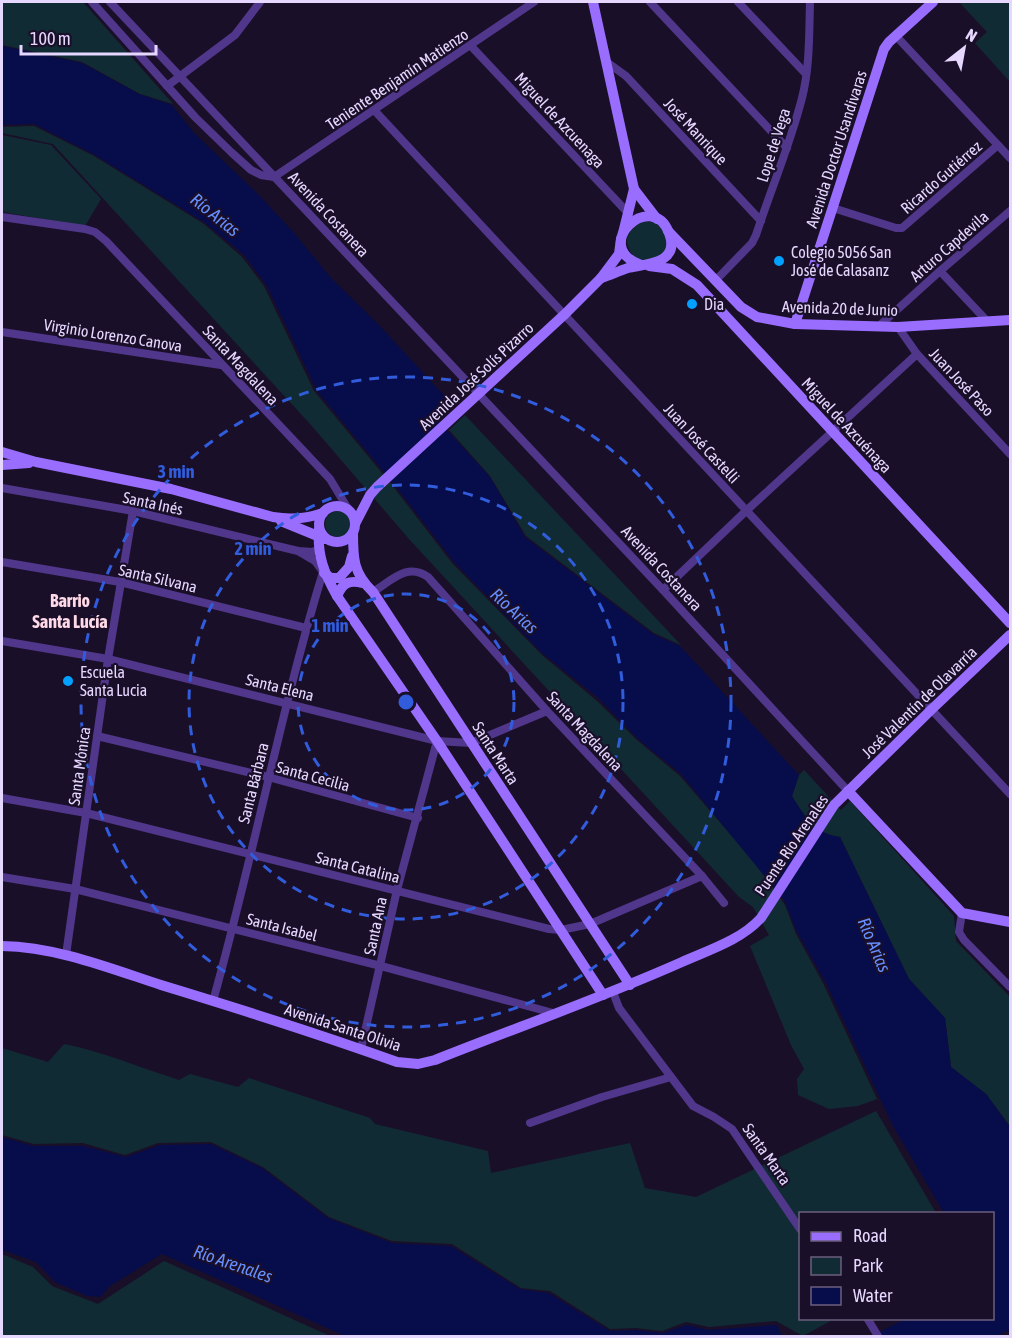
<svg xmlns="http://www.w3.org/2000/svg" width="1012" height="1338" font-family="'Asap Condensed',sans-serif">
<rect width="100%" height="100%" fill="#1a0f29"/>
<g fill="#112b34">
<polygon points="2,2 83,2 173,104 140,94 82,62 2,45"/>
<polygon points="959,2 1010,2 1010,82 975,43 987,32"/>
<polygon points="34,126 94,156 204,224 242,257 264,286 314,391 392,485 452,563 542,655 597,701 637,740 680,776 755,863 785,905 796,934 823,983 877,1099 858,1106 829,1109 798,1095 797,1079 804,1069 791,1045 750,946 769,935 753,907 739,897 409,539 311,425 53,144 2,133 2,127"/>
<polygon points="2,135 51,145 101,199 85,226 2,212"/>
<path d="M644,221L653,222L664,229L668,248L657,260H636C622,242 624,231 644,221Z"/>
<polygon points="465,415 681,645 654,633 526,536 490,476 449,430"/>
<circle cx="338" cy="524" r="13"/>
<path d="M804,770L841,810L850,801L954,916L956,941L1010,997V1126L986,1094L951,1067L945,1018L909,979L840,837C815,834 805,817 792,796L799,775Z"/>
<path d="M64,1044C104,1052 141,1068 179,1080L190,1074L238,1087L249,1078L370,1118L375,1124L488,1151L491,1173L630,1143L645,1188L696,1197L876,1111L936,1213L800,1214V1318L834,1319L803,1336L776,1321L709,1327L686,1322L662,1331L636,1328L610,1329L550,1291L521,1288L452,1244L392,1241L329,1217L263,1167L211,1142L158,1143L125,1155L83,1143L34,1144L2,1135V1048L48,1062Z"/>
<polygon points="2,1254 33,1267 52,1286 98,1304 164,1261 330,1336 2,1336"/>
</g>
<g fill="#070d4a">
<path d="M2,46L82,63L139,94L172,105L194,133L257,193L295,234L331,278L378,324L451,403L436,418L490,477L525,537L653,634L680,646L799,775L792,796C804,816 815,834 840,837L909,979L945,1018L951,1067L986,1094L1010,1127V1330L997,1336H872L905,1319L992,1318V1214L944,1213L893,1126L826,983L797,932L784,900L681,774L639,740L597,697L542,653L454,562L393,483L317,391L267,286L244,255L204,222L93,154L34,124L2,125Z"/>
<polygon points="2,1137 33,1146 83,1146 126,1157 160,1145 211,1144 262,1168 328,1218 392,1243 451,1246 520,1289 549,1293 610,1331 637,1330 662,1333 687,1325 708,1330 777,1325 782,1336 345,1336 162,1254 110,1286 100,1297 87,1296 55,1282 36,1262 2,1250"/>
</g>
<g fill="none" stroke-linecap="round" stroke-linejoin="round">
<g stroke="#51378b" stroke-width="8">
<polyline points="92,2 195,117 231,152 251,170 261,175 274,177"/>
<polyline points="110,2 663,590 848,791"/>
<polyline points="650,2 787,148"/>
<polyline points="738,2 806,74"/>
<polyline points="896,36 1010,158"/>
<polyline points="471,46 629,214"/>
<polyline points="608,63 626,76 761,221"/>
<polyline points="167,86 235,35 260,2"/>
<polyline points="374,110 1010,794"/>
<polyline points="274,177 534,2"/>
<polyline points="833,208 896,228 902,228 998,145"/>
<polyline points="2,217 85,229 95,232 106,241 330,479 350,512"/>
<polyline points="940,271 987,321"/>
<path d="M716,280L752,243L756,235C771,189 790,145 802,98C810,67 809,33 810,2"/>
<polyline points="879,326 940,271 1010,211"/>
<polyline points="898,327 917,354 1010,454"/>
<polyline points="2,332 221,365"/>
<polyline points="2,488 133,511 298,551 313,552 320,548"/>
<polyline points="2,562 120,582 306,628"/>
<polyline points="663,590 746,511 917,354"/>
<path d="M373,592C391,581 407,562 428,577L547,711L702,876L724,903"/>
<polyline points="2,641 108,659 437,741 471,743 547,711"/>
<polyline points="97,736 268,777 418,818"/>
<polyline points="2,798 86,813 549,929 561,930 590,924 702,876"/>
<polyline points="2,877 75,889 381,966 553,1013"/>
<polyline points="962,913 959,932 964,940 1010,987"/>
<polyline points="66,955 108,659 133,511"/>
<polyline points="613,992 619,1008 693,1106 714,1117 732,1129 800,1229"/>
<path d="M213,1001C253,859 280,713 323,572L315,561L298,551"/>
<polyline points="361,1049 397,890 437,741"/>
<polyline points="530,1123 602,1097 671,1077"/>
<polyline points="867,1318 878,1336"/>
</g>
<g stroke="#996eff" stroke-width="10">
<polyline points="593,2 634,189 623,233"/>
<polyline points="634,189 657,219"/>
<polyline points="668,231 741,307 757,317 795,324 898,327 1010,320"/>
<polyline points="649,266 672,269 697,285 1010,623"/>
<path d="M601,278C610,275 619,271 628,268C645,264 681,264 669,233C652,188 589,246 641,265"/>
<polyline points="795,324 884,49 889,42 933,2"/>
<path d="M2,452L36,462L171,489L273,517C291,520 306,519 323,513"/>
<polyline points="2,465 29,463"/>
<circle cx="337" cy="524" r="18"/>
<polyline points="281,521 325,539"/>
<polyline points="355,524 370,495 377,487 565,314 601,278 619,254 621,239"/>
<path d="M319,529C317,555 324,573 337,596L437,741L603,995"/>
<path d="M353,533C353,558 353,573 373,592L630,985"/>
<polyline points="324,573 331,578 339,578 349,567 352,556"/>
<path d="M337,596C343,582 349,580 363,583"/>
<polyline points="848,791 962,913 1010,922"/>
<path d="M2,946C57,947 109,968 161,985C240,1009 319,1034 397,1062L418,1064L435,1060C518,1027 601,998 682,962C709,950 741,940 761,918L834,805L932,709L1010,635"/>
</g>
</g>
<g fill="none" stroke="#315cdc" stroke-width="3" stroke-dasharray="10 8">
<circle cx="406" cy="702" r="108"/>
<circle cx="406" cy="702" r="217"/>
<circle cx="406" cy="702" r="325"/>
</g>
<g fill="#03a1ff" stroke="#1a0f29" stroke-width="2">
<circle cx="779" cy="261" r="6"/>
<circle cx="692" cy="304" r="6"/>
<circle cx="68" cy="681" r="6"/>
</g>
<g text-anchor="middle" stroke-width="4.5" stroke-linejoin="round" paint-order="stroke">
<g font-size="16" fill="#e6d7ff" stroke="#1a0f29">
<text transform="translate(397 79) rotate(-34)" y="6">Teniente Benjamín Matienzo</text>
<text transform="translate(560 120) rotate(47)" y="6">Miguel de Azcuenaga</text>
<text transform="translate(696 131) rotate(47)" y="6">José Manrique</text>
<text transform="translate(773 145) rotate(-72)" y="6">Lope de Vega</text>
<text transform="translate(836 149) rotate(-72)" y="6">Avenida Doctor Usandivaras</text>
<text transform="translate(941 177) rotate(-41)" y="6">Ricardo Gutiérrez</text>
<text transform="translate(329 214) rotate(47)" y="6">Avenida Costanera</text>
<text transform="translate(949 246) rotate(-41)" y="6">Arturo Capdevila</text>
<text transform="translate(840 308) rotate(2)" y="6">Avenida 20 de Junio</text>
<text transform="translate(113 335) rotate(9)" y="6">Virginio Lorenzo Canova</text>
<text transform="translate(241 365) rotate(47)" y="6">Santa Magdalena</text>
<text transform="translate(476 376) rotate(-43)" y="6">Avenida José Solís Pizarro</text>
<text transform="translate(962 382) rotate(47)" y="6">Juan José Paso</text>
<text transform="translate(847 425) rotate(47)" y="6">Miguel de Azcuénaga</text>
<text transform="translate(702 443) rotate(47)" y="6">Juan José Castelli</text>
<text transform="translate(153 503) rotate(12)" y="6">Santa Inés</text>
<text transform="translate(662 568) rotate(47)" y="6">Avenida Costanera</text>
<text transform="translate(158 578) rotate(13)" y="6">Santa Silvana</text>
<text transform="translate(280 687) rotate(14)" y="6">Santa Elena</text>
<text transform="translate(919 702) rotate(-44)" y="6">José Valentín de Olavarría</text>
<text transform="translate(585 731) rotate(47)" y="6">Santa Magdalena</text>
<text transform="translate(496 753) rotate(57)" y="6">Santa Marta</text>
<text transform="translate(79 766) rotate(-82)" y="6">Santa Mónica</text>
<text transform="translate(313 776) rotate(15)" y="6">Santa Cecilia</text>
<text transform="translate(253 783) rotate(-76)" y="6">Santa Bárbara</text>
<text transform="translate(791 845) rotate(-56)" y="6">Puente Rio Arenales</text>
<text transform="translate(358 867) rotate(14)" y="6">Santa Catalina</text>
<text transform="translate(375 926) rotate(-78)" y="6">Santa Ana</text>
<text transform="translate(282 927) rotate(14)" y="6">Santa Isabel</text>
<text transform="translate(343 1027) rotate(18)" y="6">Avenida Santa Olivia</text>
<text transform="translate(767 1154) rotate(55)" y="6">Santa Marta</text>
</g>
<g font-size="16" fill="#e6d7ff" stroke="#1a0f29" text-anchor="start">
<text x="791" y="258">Colegio 5056 San<tspan x="791" dy="18">José de Calasanz</tspan></text>
<text x="704" y="310">Dia</text>
<text x="80" y="678">Escuela<tspan x="80" dy="18">Santa Lucia</tspan></text>
</g>
<g font-size="18" font-style="italic" fill="#658eff" stroke="#1a0f29">
<text transform="translate(215 215) rotate(39)" y="6">Río Arias</text>
<text transform="translate(514 611) rotate(43)" y="6">Río Arias</text>
<text transform="translate(874 945) rotate(67)" y="6">Río Arias</text>
<text transform="translate(233 1264) rotate(19)" y="6">Río Arenales</text>
</g>
<g font-size="18" font-weight="bold" fill="#ffd9e7" stroke="#1a0f29">
<text x="70" y="607">Barrio<tspan x="70" dy="21">Santa Lucía</tspan></text>
</g>
</g>
<circle cx="406" cy="702" r="9" fill="#315cdc" stroke="#1a0f29" stroke-width="3"/>
<g font-size="18" text-anchor="middle" font-weight="bold" fill="#315cdc" stroke="#1a0f29" stroke-width="4.5" stroke-linejoin="round" paint-order="stroke">
<text x="176" y="478">3 min</text>
<text x="253" y="555">2 min</text>
<text x="330" y="632">1 min</text>
</g>
<rect width="1012" height="1338" fill="none" stroke="#e6d7ff" stroke-width="6"/>
<rect x="799" y="1212" width="195" height="108" fill="#1a0f29" stroke="#6c5f7f" stroke-width="1.5"/>
<rect x="811" y="1232" width="30" height="9" fill="#996eff" stroke="#6c5f7f" stroke-width="1.5"/>
<text x="853" y="1242" font-size="18" fill="#e6d7ff">Road</text>
<rect x="811" y="1257" width="30" height="18" fill="#112b34" stroke="#6c5f7f" stroke-width="1.5"/>
<text x="853" y="1272" font-size="18" fill="#e6d7ff">Park</text>
<rect x="811" y="1287" width="30" height="18" fill="#070d4a" stroke="#6c5f7f" stroke-width="1.5"/>
<text x="853" y="1302" font-size="18" fill="#e6d7ff">Water</text>
<g transform="translate(964 48) rotate(31)" stroke="#1a0f29" stroke-width="4.5" paint-order="stroke">
<path d="M0-4.5L10 22L0 15L-10 22Z" fill="#e6d7ff"/>
<text y="-9" font-size="16" font-weight="bold" text-anchor="middle" fill="#e6d7ff">N</text>
</g>
<path d="M21 45v9h135v-9" fill="none" stroke="#e6d7ff" stroke-width="3"/>
<text x="30" y="45" font-size="18" fill="#e6d7ff" stroke="#1a0f29" stroke-width="4.5" paint-order="stroke">100 m</text>
</svg>
